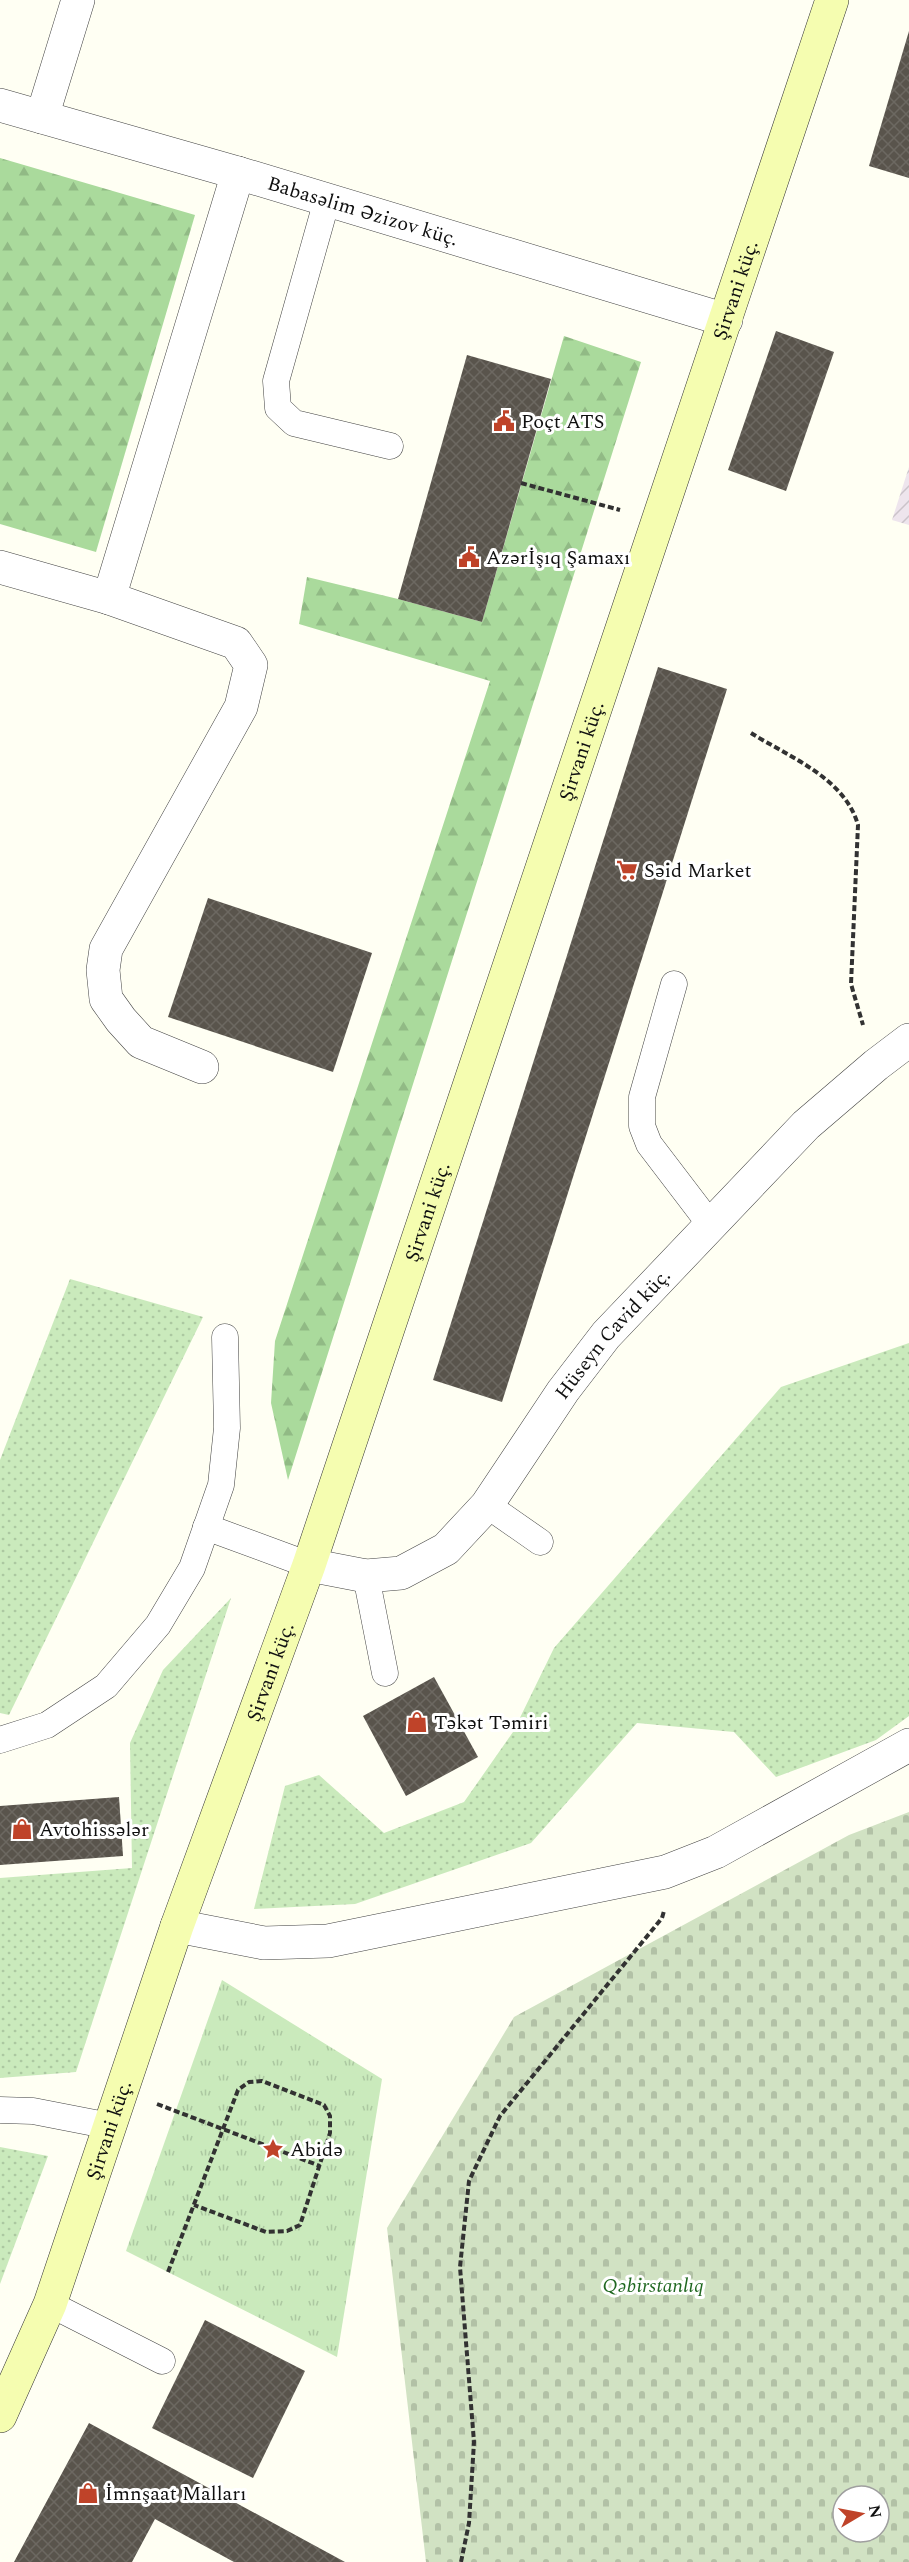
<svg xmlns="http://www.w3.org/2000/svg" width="909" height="2562" font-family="Spectral,serif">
<defs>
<pattern id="industrial-furrows" width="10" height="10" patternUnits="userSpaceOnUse" patternTransform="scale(1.5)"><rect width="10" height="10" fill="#eee5ed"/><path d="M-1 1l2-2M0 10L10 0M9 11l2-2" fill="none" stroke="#cbc3ca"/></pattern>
<pattern id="grass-dots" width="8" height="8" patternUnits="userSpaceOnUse" patternTransform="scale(1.5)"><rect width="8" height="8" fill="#caeabc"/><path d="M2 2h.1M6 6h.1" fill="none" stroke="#acc8a1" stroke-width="1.8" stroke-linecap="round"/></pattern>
<pattern id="forest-firs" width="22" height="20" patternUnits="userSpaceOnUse" patternTransform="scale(1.5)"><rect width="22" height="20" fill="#aada9c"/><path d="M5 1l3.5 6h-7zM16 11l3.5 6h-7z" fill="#91ba85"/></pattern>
<pattern id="cemetery-stones" width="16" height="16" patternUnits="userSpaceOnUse" patternTransform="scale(1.5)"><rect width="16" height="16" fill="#d1e2c3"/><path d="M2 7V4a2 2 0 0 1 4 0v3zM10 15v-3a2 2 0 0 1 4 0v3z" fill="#b2c1a6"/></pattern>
<pattern id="park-tufts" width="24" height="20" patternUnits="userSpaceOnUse" patternTransform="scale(1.5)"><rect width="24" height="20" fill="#caeabc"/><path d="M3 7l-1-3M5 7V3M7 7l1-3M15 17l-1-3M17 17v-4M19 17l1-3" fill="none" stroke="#acc8a1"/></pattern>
<pattern id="building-cross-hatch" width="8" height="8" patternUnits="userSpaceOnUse" patternTransform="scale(1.5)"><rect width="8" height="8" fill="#59544c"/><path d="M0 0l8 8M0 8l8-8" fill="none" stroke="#6c6861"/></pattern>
</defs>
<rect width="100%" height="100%" fill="#fffff3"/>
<polygon fill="url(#industrial-furrows)" points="909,467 909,525 892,520"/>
<g fill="url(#grass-dots)">
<polygon points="70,1279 203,1317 9,1715 0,1713 0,1460"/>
<polygon points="909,1343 909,1716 876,1740 776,1777 734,1732 637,1723 531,1843 355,1904 254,1909 285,1786 319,1775 384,1833 464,1802 513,1732 554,1648 781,1387"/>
<polygon points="231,1598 76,2072 0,2078 0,1878 132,1868 130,1743 163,1670"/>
<polygon points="0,2147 48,2156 0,2284"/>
</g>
<g fill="url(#forest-firs)">
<polygon points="0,158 195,215 96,552 0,524"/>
<polygon points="564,336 641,362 288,1480 271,1403 275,1341 490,681 299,624 307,577 398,599 482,622"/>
</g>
<path fill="url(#cemetery-stones)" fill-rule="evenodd" d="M909,1812V2562H426L387,2228L514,2017L849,1835ZM843,2496H879V2532H843Z"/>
<polygon fill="url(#park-tufts)" points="222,1980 382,2079 337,2357 126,2251"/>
<g fill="url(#building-cross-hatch)">
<polygon points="909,31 909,178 869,166"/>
<polygon points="776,331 834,352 786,491 728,470"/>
<polygon points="467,355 551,379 482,622 398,599"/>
<polygon points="658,667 727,689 502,1402 433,1380"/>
<polygon points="208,898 372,953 333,1072 168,1017"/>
<polygon points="434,1677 478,1757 406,1796 363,1716"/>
<polygon points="119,1797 123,1856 0,1865 0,1806"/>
<polygon points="205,2320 305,2371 253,2478 152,2428"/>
<polygon points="89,2423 345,2562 234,2562 155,2519 132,2562 14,2562"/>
</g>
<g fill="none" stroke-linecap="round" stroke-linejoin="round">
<defs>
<g id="service">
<polyline points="327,200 276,381 278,408 294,423 390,446"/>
<polyline points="674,984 642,1097 642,1126 649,1144 710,1224"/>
<polyline points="487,1505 540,1542"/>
<polyline points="206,1527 309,1565"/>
<polyline points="366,1576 385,1673"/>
<polyline points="0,1740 47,1725 106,1686 158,1625 192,1568 221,1485 227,1428 225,1337"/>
<polyline points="0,2110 33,2111 110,2126"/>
<polyline points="50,2304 162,2361"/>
</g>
<g id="minor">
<polyline points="42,117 78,0"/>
<polyline points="0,567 109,598 236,643 251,665 241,707 106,949 103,970 106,999 121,1020 141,1042 202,1067"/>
<polyline points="109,598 238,173"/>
<polyline points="177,1926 264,1943 328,1941 665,1872 716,1852 909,1745"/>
</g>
<g id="tertiary">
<path id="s1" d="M0,105L238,173L726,320"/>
<path id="s2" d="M309,1565L366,1576L401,1573L446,1549L487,1505L563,1391L606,1335L806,1125L876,1065L909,1040"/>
</g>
<g id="secondary">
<path id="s3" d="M0,2416L50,2304L177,1926L309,1565L832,0"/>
</g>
</defs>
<use href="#service" stroke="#434343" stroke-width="27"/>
<use href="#minor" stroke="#434343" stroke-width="34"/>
<use href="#tertiary" stroke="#434343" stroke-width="34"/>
<use href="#secondary" stroke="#323232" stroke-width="34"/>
<g stroke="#323232" stroke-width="4" stroke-dasharray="6 3" stroke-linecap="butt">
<polyline points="521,483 620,510"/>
<path d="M751,733C789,757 845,778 858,825L851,984L863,1025"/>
<polyline points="157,2104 320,2166"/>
<polyline points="168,2272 238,2090 249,2082 262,2081 324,2105 330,2116 330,2133 300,2225 287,2231 266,2232 194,2205"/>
<polyline points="461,2562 469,2523 474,2442 460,2267 469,2181 500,2116 662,1918 664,1911"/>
</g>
<use href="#service" stroke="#fff" stroke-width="26"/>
<use href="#minor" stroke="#fff" stroke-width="33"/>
<use href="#tertiary" stroke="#fff" stroke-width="33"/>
<use href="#secondary" stroke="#f5fdb0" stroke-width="33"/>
</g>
<defs>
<symbol id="civic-bare" viewBox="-9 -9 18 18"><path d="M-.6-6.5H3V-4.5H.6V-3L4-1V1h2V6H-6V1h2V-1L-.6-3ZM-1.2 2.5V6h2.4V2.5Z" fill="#bf4329" stroke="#fff" stroke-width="2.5" paint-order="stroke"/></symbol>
<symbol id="supermarket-bare" viewBox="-9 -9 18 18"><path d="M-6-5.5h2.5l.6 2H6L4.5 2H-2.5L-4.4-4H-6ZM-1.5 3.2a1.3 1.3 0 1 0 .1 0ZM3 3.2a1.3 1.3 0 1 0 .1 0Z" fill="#bf4329" stroke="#fff" stroke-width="2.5" paint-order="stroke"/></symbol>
<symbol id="shop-bare" viewBox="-9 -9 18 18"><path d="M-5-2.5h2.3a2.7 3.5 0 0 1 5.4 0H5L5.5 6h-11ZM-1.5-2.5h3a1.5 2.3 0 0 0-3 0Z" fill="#bf4329" stroke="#fff" stroke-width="2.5" paint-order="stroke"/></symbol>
<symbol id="sight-bare" viewBox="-9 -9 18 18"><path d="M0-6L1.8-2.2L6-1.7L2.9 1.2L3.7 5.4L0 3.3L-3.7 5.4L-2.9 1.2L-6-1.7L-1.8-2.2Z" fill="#bf4329" stroke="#fff" stroke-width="2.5" paint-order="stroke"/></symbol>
</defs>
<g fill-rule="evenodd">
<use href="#civic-bare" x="489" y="406" width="30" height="30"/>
<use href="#civic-bare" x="454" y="542" width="30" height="30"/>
<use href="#supermarket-bare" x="612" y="855" width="30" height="30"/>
<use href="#shop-bare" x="402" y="1707" width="30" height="30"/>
<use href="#shop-bare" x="7" y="1814" width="30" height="30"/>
<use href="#sight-bare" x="258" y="2134" width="30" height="30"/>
<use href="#shop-bare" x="73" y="2478" width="30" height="30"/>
</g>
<g text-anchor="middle" stroke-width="6" stroke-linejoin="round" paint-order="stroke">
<g font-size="20" fill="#101010" stroke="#fff">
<text dy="7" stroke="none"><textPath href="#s1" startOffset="378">Babasəlim Əzizov küç.</textPath></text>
<text dy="7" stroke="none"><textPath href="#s3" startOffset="2250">Şirvani küç.</textPath></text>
<text dy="7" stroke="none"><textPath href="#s3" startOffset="1764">Şirvani küç.</textPath></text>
<text dy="7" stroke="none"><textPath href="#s3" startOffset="1278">Şirvani küç.</textPath></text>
<text dy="7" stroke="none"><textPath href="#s2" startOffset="417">Hüseyn Cavid küç.</textPath></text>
<text dy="7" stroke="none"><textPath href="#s3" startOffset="792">Şirvani küç.</textPath></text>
<text dy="7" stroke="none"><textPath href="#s3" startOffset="306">Şirvani küç.</textPath></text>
</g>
<g font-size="20" fill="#101010" stroke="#fff" text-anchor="start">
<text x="521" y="428">Poçt ATS</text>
<text x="486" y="564">Azərİşıq Şamaxı</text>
<text x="644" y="877">Səid Market</text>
<text x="434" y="1729">Təkət Təmiri</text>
<text x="39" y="1836">Avtohissələr</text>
<text x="290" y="2156">Abidə</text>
<text x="105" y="2500">İmnşaat Malları</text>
</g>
<g font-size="20" font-style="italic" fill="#206821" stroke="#fff">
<text x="653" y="2292">Qəbirstanlıq</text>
</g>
</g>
<g transform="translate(861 2514) rotate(80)"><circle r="28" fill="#ffffff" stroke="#9f9f9f" stroke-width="1.5"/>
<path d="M0-4.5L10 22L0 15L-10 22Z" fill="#bf4329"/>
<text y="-9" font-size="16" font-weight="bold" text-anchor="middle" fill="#101010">N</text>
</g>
</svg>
